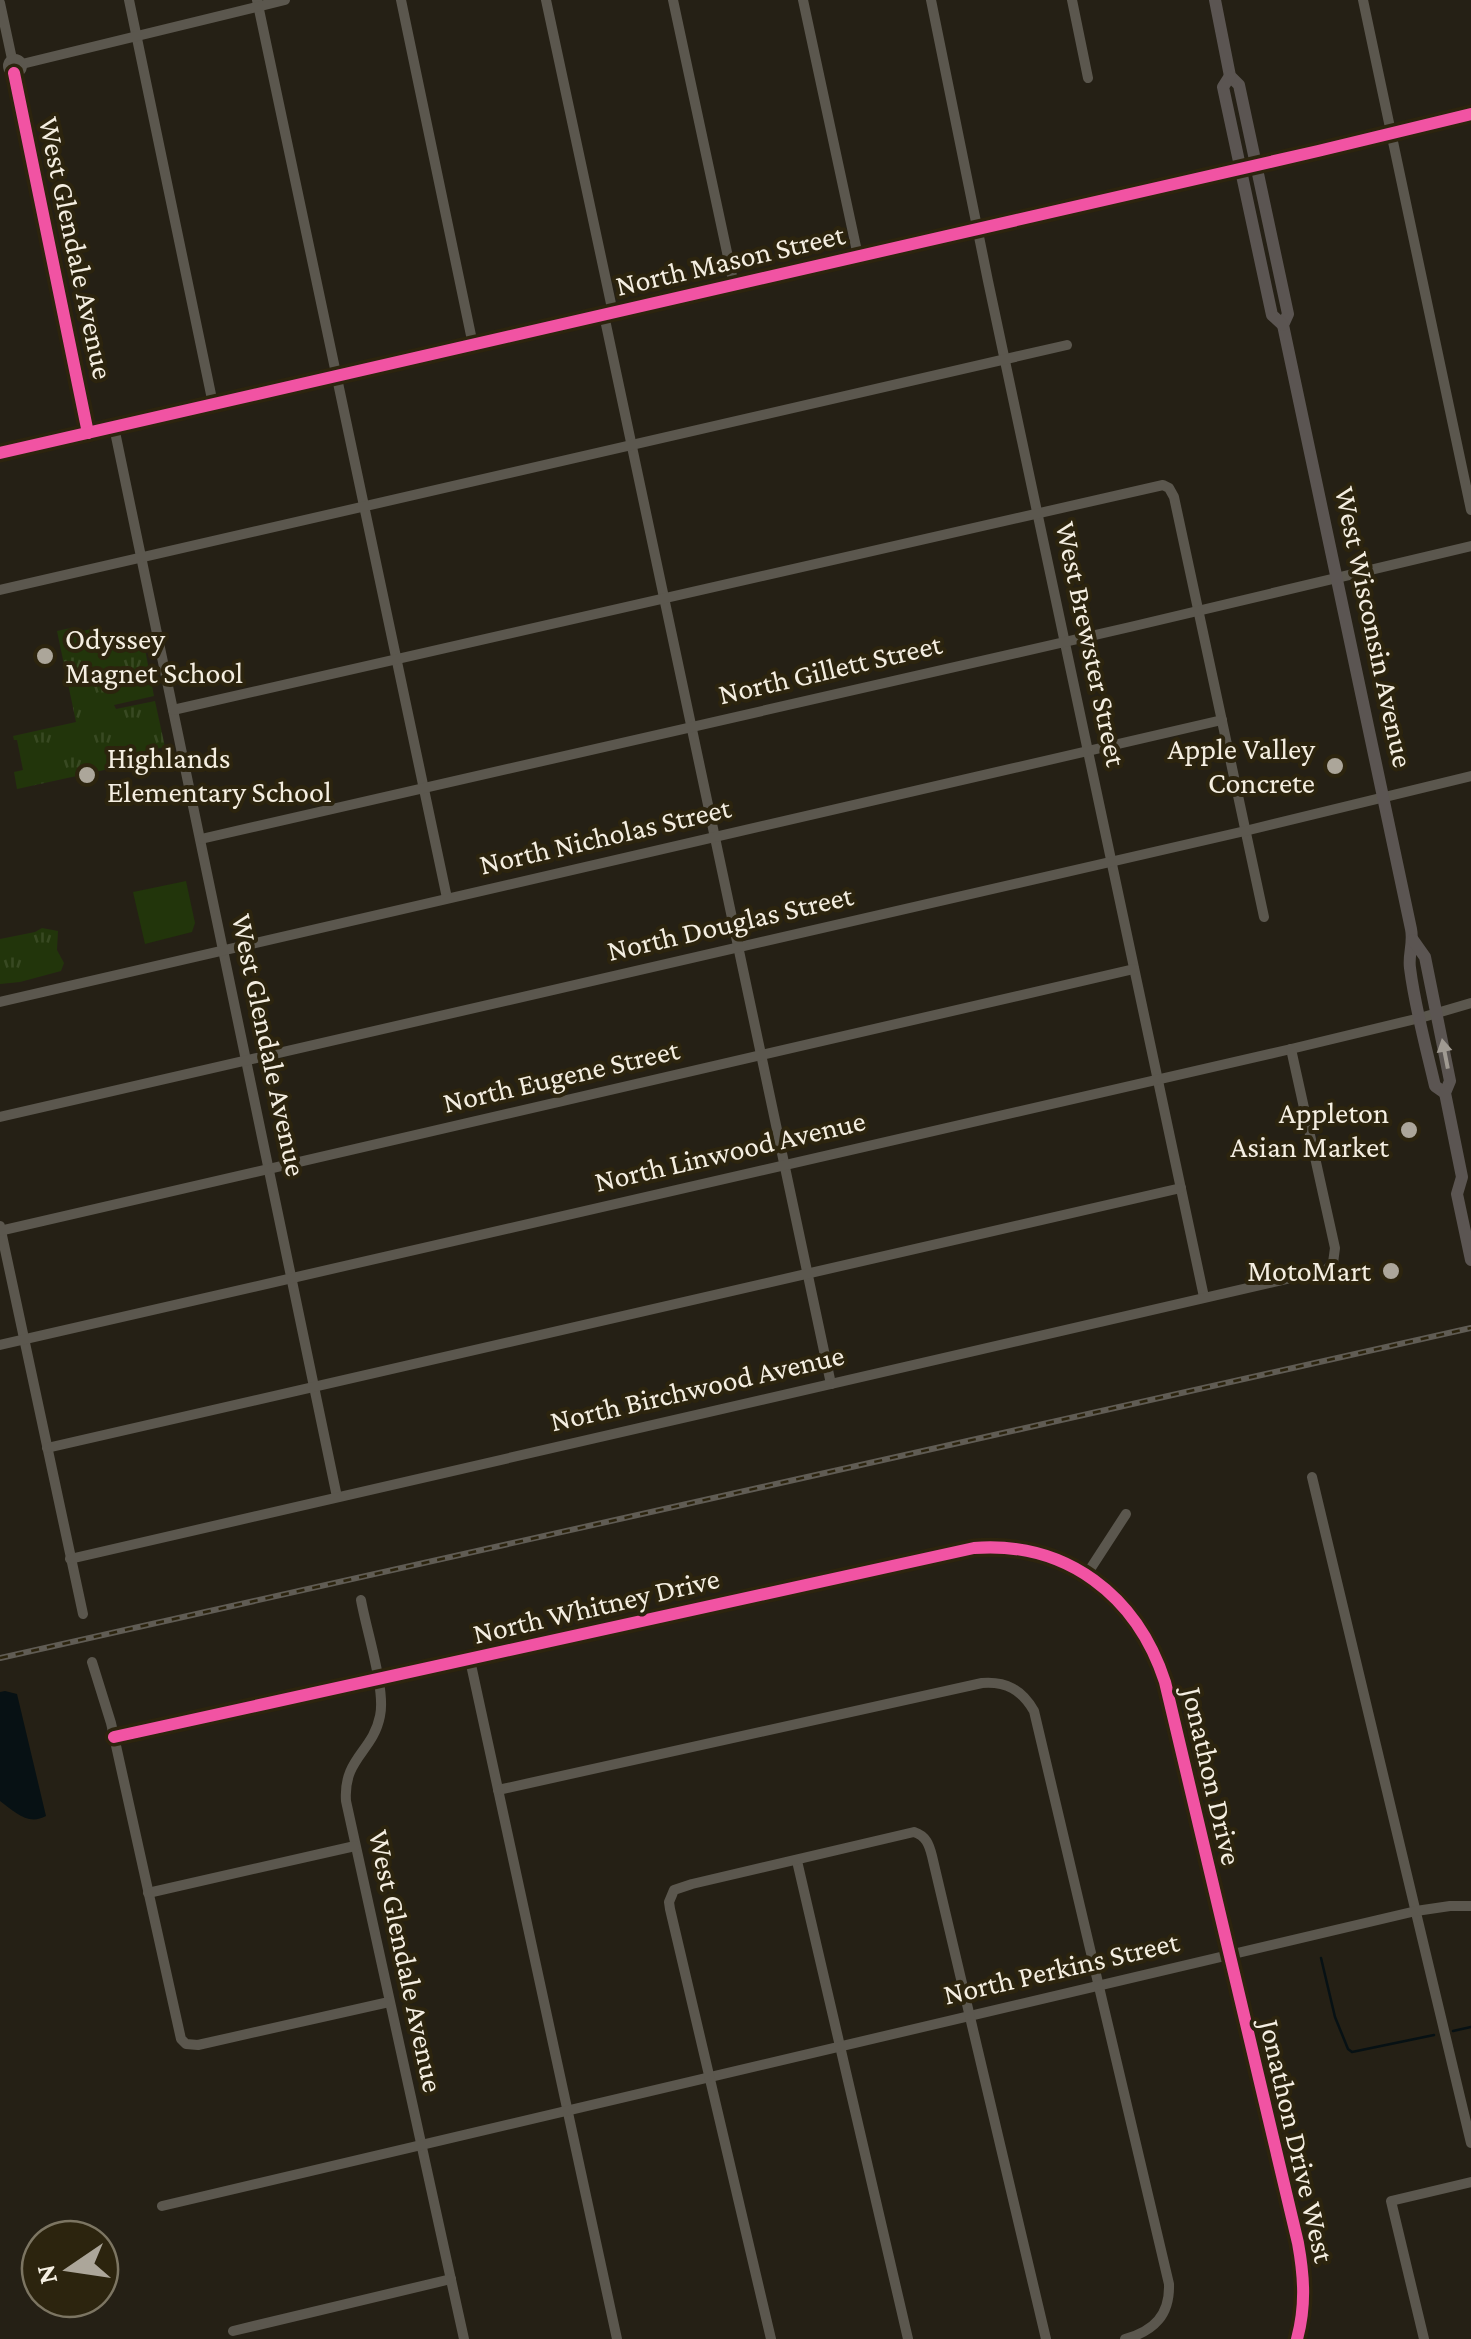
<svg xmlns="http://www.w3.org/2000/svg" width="1471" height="2339" font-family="'Crimson Pro',serif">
<defs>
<pattern id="grass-tufts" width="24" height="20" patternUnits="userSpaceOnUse" patternTransform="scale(2.5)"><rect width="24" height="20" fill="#22350b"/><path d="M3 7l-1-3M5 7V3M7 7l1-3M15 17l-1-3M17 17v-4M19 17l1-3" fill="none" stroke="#384922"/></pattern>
</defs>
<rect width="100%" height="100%" fill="#252015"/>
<g fill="url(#grass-tufts)">
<polygon points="75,627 78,632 96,628 100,642 110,645 143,639 154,696 114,705 116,709 155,701 165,747 125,755 127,765 17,789 14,772 23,770 17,740 14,740 13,736 76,722 57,631"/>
<polygon points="42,928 58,931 57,950 64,963 61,971 20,982 0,984 0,939 35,932"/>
</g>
<polygon fill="#22350b" points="186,881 195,923 192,932 145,944 133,892"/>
<path fill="#071114" d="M5,1691L17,1694L46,1816C28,1826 15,1812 0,1801V1692Z"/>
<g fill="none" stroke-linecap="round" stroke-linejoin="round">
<g stroke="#071114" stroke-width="2.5">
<polyline points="1321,1958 1335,2017 1348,2049 1352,2052 1434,2035"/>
<polyline points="1453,2031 1471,2027"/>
</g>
<g stroke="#5b574e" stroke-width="10">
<polyline points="129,0 213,404"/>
<polyline points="257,0 447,898"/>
<polyline points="401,0 473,345"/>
<polyline points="546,0 613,313"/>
<polyline points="673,0 734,285"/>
<polyline points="803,0 858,256"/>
<polyline points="931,0 988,281 1204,1297"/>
<polyline points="1072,0 1088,78"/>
<polyline points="1363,0 1471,510"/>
<polyline points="0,3 12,59"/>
<circle cx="15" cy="66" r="7"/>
<polyline points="22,64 285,0"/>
<polyline points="14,73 88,433"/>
<polyline points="604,315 831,1384"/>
<polyline points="114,427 337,1497"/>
<polyline points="0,590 1067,345"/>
<polyline points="173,710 1163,485 1169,488 1174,497 1264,917"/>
<polyline points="201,839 1130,627 1471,546"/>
<polyline points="0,1002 1222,720"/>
<polyline points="0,1117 1245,831 1471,776"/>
<polyline points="0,1226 83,1614"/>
<polyline points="0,1231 1134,969"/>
<polyline points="0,1345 1291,1049 1420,1018 1471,1003"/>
<polyline points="47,1448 1181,1188"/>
<polyline points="1312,1477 1471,2143"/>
<polyline points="70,1559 1326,1270 1333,1263 1335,1248 1291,1049"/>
<polyline points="1087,1574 1126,1514"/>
<path d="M361,1600C366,1629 386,1690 380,1716C373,1752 343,1758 346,1801L464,2339"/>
<polyline points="470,1660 617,2339"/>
<polyline points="92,1662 111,1723 181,2039 186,2044 198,2045 389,2002"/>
<path d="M114,1737L974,1548C1067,1541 1137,1596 1165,1682L1298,2243C1304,2276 1306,2306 1297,2339"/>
<path d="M498,1790L982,1683C1006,1681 1022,1690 1034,1711L1169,2284C1170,2315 1154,2331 1125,2339"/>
<polyline points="797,1861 908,2339"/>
<polyline points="148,1893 355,1846"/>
<polyline points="162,2206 1416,1911 1450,1906 1471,1906"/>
<polyline points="233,2331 451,2279"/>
<path d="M771,2339L670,1909L669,1902L674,1890L692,1884L914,1832C926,1836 929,1844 932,1856L1046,2339"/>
<polyline points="1424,2339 1391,2201 1471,2182"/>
</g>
<g stroke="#5b5552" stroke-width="12">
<path d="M1215,0L1230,76L1239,85L1288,314L1283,325L1411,929C1414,943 1408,955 1410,968C1415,1008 1426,1047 1435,1086L1445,1093"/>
<polyline points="1230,76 1223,87 1272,315 1283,325"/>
<polyline points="0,453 1318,151 1471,114"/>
<polyline points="1413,940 1425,957 1450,1081 1445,1093 1462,1177 1457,1194 1471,1260"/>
</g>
<defs>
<polyline id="rail" points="0,1658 1471,1328"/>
</defs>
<use href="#rail" stroke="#605c54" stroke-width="6"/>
<use href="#rail" stroke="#2c240e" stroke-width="2.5" stroke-dasharray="8" stroke-linecap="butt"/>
<defs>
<g id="cycleway">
<polyline points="14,73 88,433"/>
<polyline points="0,453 1318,151 1471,114"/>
<path d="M114,1737L974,1548C1067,1541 1137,1596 1165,1682L1298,2243C1304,2276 1306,2306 1297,2339"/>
</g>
</defs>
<use href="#cycleway" stroke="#2c240e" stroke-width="19"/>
<use href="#cycleway" stroke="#f153a3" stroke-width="12"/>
</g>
<defs><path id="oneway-solid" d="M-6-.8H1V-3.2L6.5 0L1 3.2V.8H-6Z" transform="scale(2.5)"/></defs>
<use fill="#a09a92" href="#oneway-solid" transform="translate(1445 1054) rotate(-101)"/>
<g fill="#aca69a" stroke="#2c240e" stroke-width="4">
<circle cx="45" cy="656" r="10"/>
<circle cx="1335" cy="766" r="10"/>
<circle cx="87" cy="775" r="10"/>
<circle cx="1409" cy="1130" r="10"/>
<circle cx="1391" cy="1271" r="10"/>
</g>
<g text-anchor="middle" stroke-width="8" stroke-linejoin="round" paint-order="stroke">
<g font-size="30" fill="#f4eee1" stroke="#2c240e">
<text transform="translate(76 248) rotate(78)" y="10">West Glendale Avenue</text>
<text transform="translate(730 260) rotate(-13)" y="10">North Mason Street</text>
<text transform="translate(1374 627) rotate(78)" y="10">West Wisconsin Avenue</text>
<text transform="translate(1091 644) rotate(78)" y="10">West Brewster Street</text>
<text transform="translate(830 669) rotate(-13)" y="10">North Gillett Street</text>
<text transform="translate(605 836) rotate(-13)" y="10">North Nicholas Street</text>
<text transform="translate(730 923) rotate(-13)" y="10">North Douglas Street</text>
<text transform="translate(269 1045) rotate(78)" y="10">West Glendale Avenue</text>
<text transform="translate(561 1076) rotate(-13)" y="10">North Eugene Street</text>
<text transform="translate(730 1151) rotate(-13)" y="10">North Linwood Avenue</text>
<text transform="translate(697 1388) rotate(-13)" y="10">North Birchwood Avenue</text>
<text transform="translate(596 1606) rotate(-13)" y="10">North Whitney Drive</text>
<text transform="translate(1212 1776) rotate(77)" y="10">Jonathon Drive</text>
<text transform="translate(406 1961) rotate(78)" y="10">West Glendale Avenue</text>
<text transform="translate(1061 1968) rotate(-13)" y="10">North Perkins Street</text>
<text transform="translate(1297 2141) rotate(77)" y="10">Jonathon Drive West</text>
</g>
<g font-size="30" fill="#f4eee1" stroke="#2c240e" text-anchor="end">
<text x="65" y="649" text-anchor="start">Odyssey<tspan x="65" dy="34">Magnet School</tspan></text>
<text x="1315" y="759">Apple Valley<tspan x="1315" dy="34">Concrete</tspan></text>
<text x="107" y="768" text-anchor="start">Highlands<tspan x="107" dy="34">Elementary School</tspan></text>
<text x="1389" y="1123">Appleton<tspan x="1389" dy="34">Asian Market</tspan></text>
<text x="1371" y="1281">MotoMart</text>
</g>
</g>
<g transform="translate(70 2269) rotate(257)"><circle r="48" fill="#2c240e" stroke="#7c7562" stroke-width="2.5"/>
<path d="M0-8L18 38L0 25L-18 38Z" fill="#aca69a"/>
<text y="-15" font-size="28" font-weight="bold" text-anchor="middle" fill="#f4eee1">N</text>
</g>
</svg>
